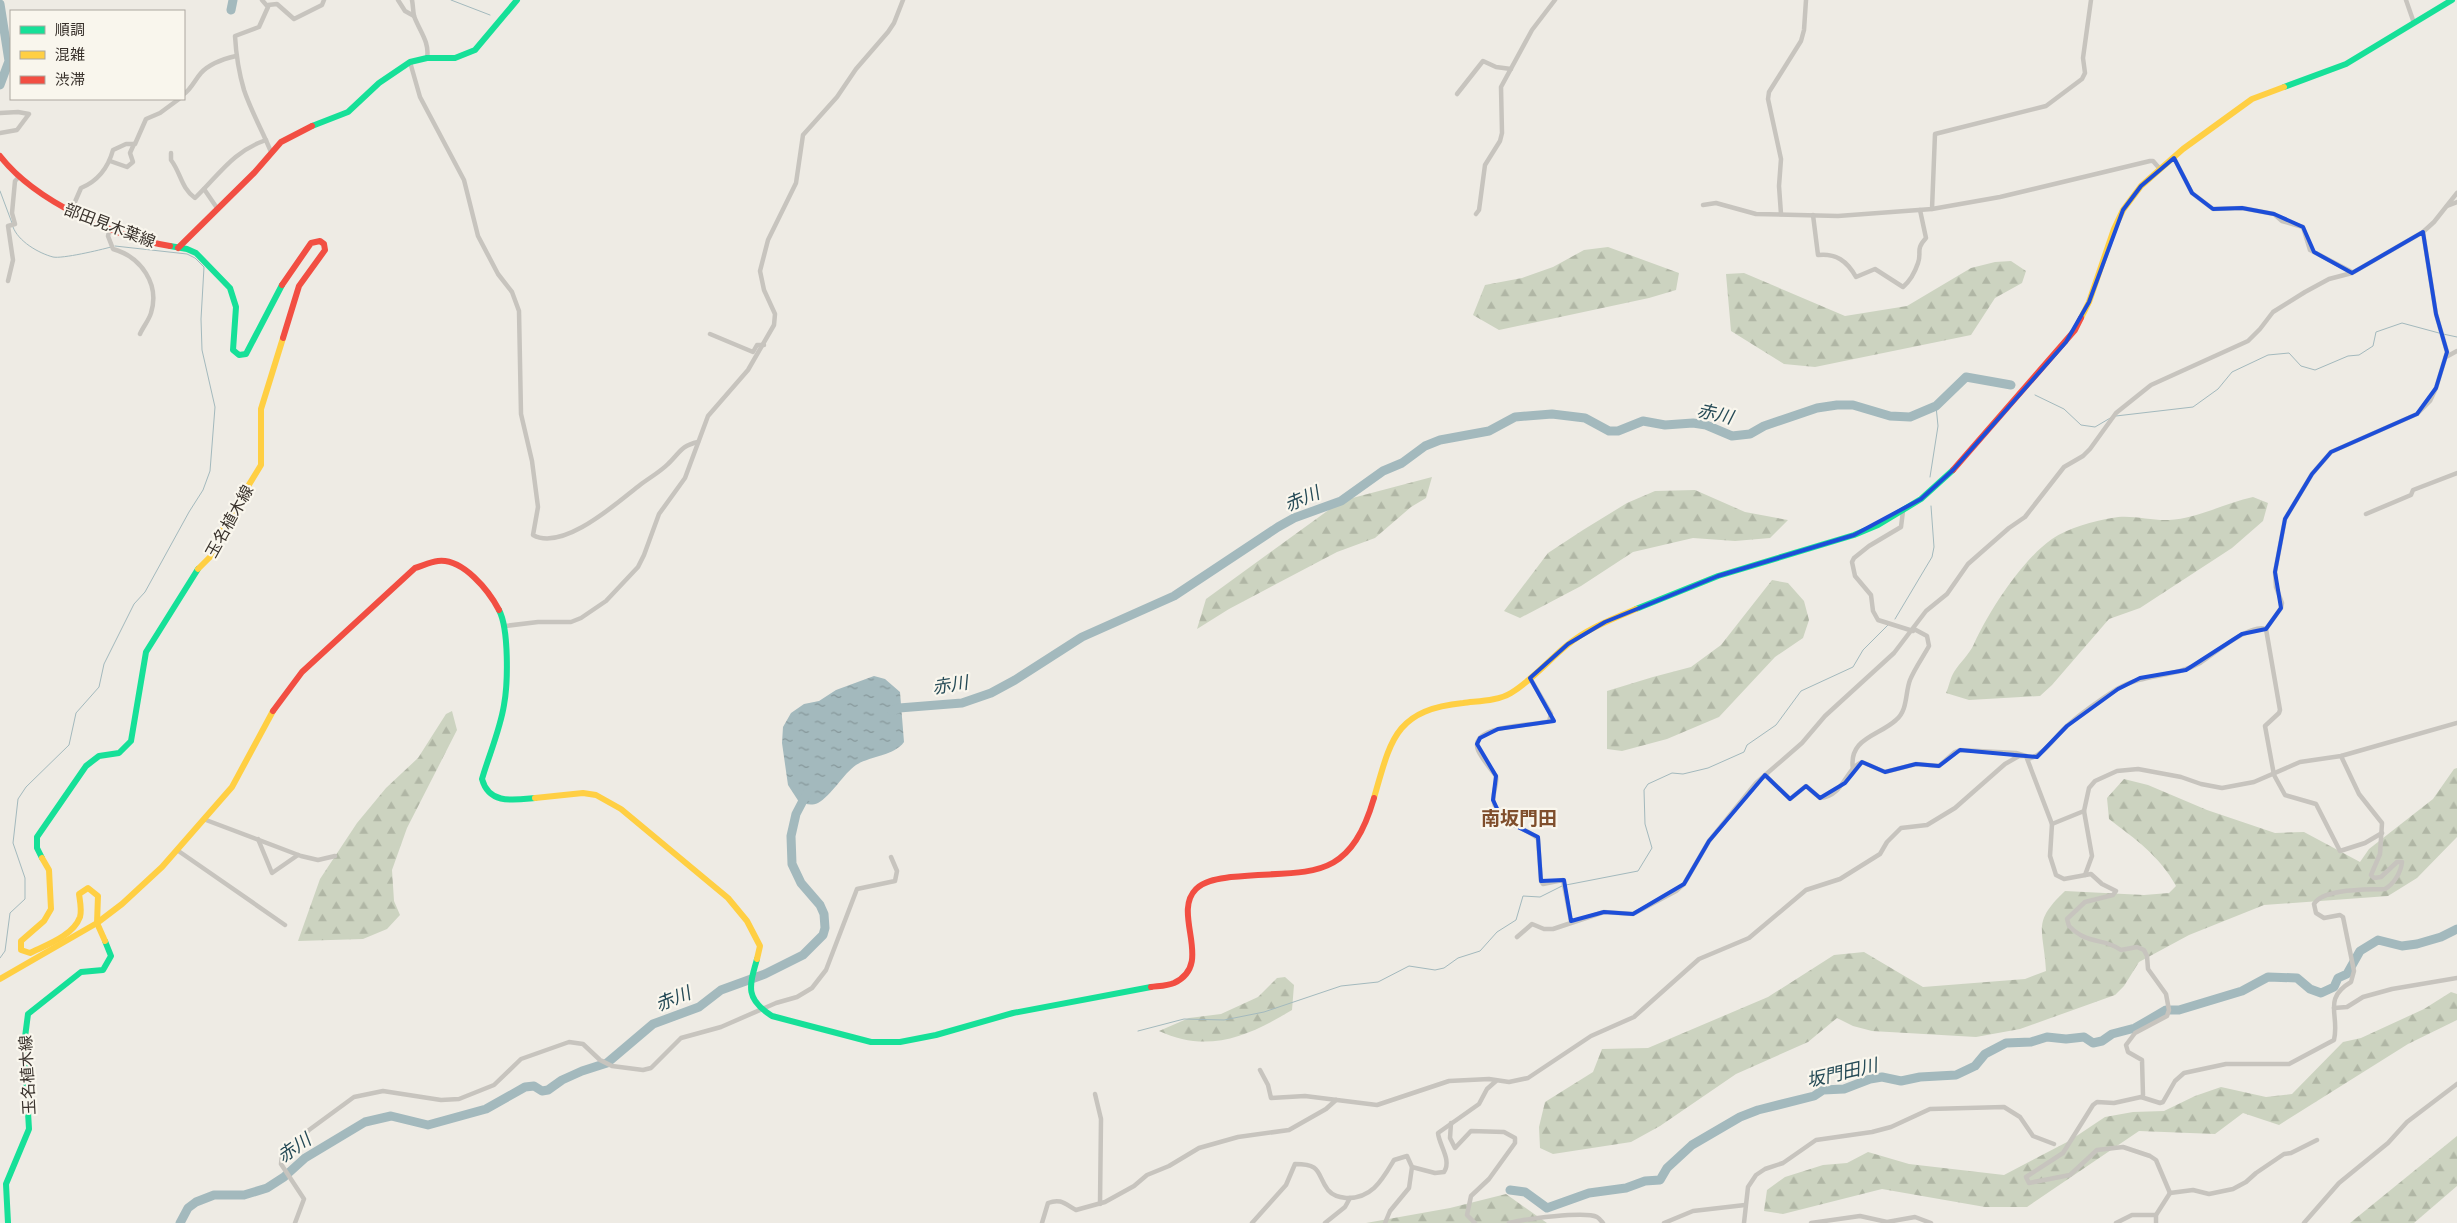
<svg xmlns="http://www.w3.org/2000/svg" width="2457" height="1223" font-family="Karla,'Noto Sans JP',sans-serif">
<defs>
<pattern id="forest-firs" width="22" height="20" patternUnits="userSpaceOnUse" patternTransform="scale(1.25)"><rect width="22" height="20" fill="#ccd3c0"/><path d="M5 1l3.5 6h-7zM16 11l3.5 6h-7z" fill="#b0b6a5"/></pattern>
<pattern id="water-ripples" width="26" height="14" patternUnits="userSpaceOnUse" patternTransform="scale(1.25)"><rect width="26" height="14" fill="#a3b9bd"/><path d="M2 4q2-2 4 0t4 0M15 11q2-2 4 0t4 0" fill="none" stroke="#86979a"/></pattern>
</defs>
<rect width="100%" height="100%" fill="#eeebe4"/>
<g fill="url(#forest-firs)">
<polygon points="1608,247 1679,273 1676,290 1649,298 1499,330 1473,315 1485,285 1522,278 1553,267 1584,250"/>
<polygon points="2011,261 2026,271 2022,283 1995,298 1971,335 1815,367 1784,364 1731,331 1726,274 1744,273 1845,316 1907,306 1971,268 1995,262"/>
<polygon points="1432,477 1426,498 1411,507 1375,538 1337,552 1229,609 1197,629 1206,599 1341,501"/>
<polygon points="1695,490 1745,512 1788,520 1770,538 1735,541 1693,538 1633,552 1581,586 1520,618 1504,611 1548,553 1583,530 1627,503 1655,491"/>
<path d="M2253,497L2268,503L2263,521L2232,548L2140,608L2109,619L2052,685L2040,696L1969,700L1946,693C1949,687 1950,678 1954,672C1960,662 1969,655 1974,644C1989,611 2022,560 2052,539C2068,528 2094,521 2112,518C2130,514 2151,521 2169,520C2195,519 2226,503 2253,497Z"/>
<polygon points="1772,580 1788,583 1804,601 1809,620 1803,638 1775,657 1719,717 1667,739 1622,751 1607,749 1607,691 1653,677 1691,667 1721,645"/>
<polygon points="452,711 457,730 407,828 392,870 394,901 400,915 387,929 363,939 298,941 320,879 357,823 386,788 418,758 446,714"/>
<path d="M2457,768V837L2417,878L2388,896L2264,905L2189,935L2139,962L2124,986L2115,995L2020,1029L1976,1037L1872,1031L1853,1026L1837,1018L1808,1042L1736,1074L1660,1126L1631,1142L1553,1154L1540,1148L1539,1127L1545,1102L1593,1072L1602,1049L1648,1048L1768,997L1834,955L1864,952L1923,987L2025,979L2046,971C2044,929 2031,923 2065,891L2144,895L2169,893L2176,886C2160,856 2135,839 2109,819L2107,798L2124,779L2148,785L2207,810L2275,833L2304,832L2360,862L2369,849L2433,799L2454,769Z"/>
<path d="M1285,977L1294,985L1292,1010C1249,1036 1208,1054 1159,1031L1189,1018L1221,1014L1258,997L1277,978Z"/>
<polygon points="2451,992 2457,994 2457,1020 2408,1044 2279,1125 2243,1113 2215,1134 2139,1131 2027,1207 1985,1207 1882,1189 1783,1214 1764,1211 1767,1190 1785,1177 1823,1165 1847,1163 1868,1152 1909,1164 2004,1175 2069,1141 2105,1117 2133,1112 2164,1111 2195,1096 2221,1087 2266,1097 2292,1094 2343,1042 2361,1038 2424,1009"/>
<polygon points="2457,1136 2457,1186 2414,1223 2350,1223"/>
<polygon points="1506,1194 1547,1223 1366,1223 1450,1208"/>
</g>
<path fill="url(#water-ripples)" d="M874,676L885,679L900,692L904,742C894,756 870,756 856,765C844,773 831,796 818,803C811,806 806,804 799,802L788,785L782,743L783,727L791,713L804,704L819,701L836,690Z"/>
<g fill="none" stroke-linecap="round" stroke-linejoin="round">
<g stroke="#a3b9bd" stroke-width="1">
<polyline points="451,0 490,15"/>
<polyline points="0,191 12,223"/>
<path d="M13,227C18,241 38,253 53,257C62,259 100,250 111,247"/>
<polyline points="2443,334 2457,337"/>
<polyline points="2035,395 2064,409 2081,425 2095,427 2112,417"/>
<polyline points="2116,416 2193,407 2218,389 2232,372 2268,355 2289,353 2301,366 2315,370 2348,356 2359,355 2373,346 2376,332 2402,323 2439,333"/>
<polyline points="1930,477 1938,426 1936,406"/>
<polyline points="1895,619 1932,557 1934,547 1931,506"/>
<polyline points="1566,885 1638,871 1652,848 1645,824 1644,790 1648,784 1672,773 1683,774 1708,768 1744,752 1747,745 1776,725 1801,691 1853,667 1863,650 1888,625"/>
<polyline points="0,958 5,951 10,913 25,899 25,878 13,843 18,799 26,787 69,745 76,713 99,687 104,664 134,604 145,592 189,512 203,490 210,471 215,407 202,350 201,319 204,267 195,258 187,254 115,246"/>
<polyline points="1138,1031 1184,1019 1224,1020 1264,1012 1341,986 1378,982 1409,966 1435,970 1444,968 1458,958 1480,951 1497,932 1516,920 1523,896 1540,897 1562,886"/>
</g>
<g stroke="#a3b9bd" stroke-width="9">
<polyline points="0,4 9,61 0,85"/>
<polyline points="231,10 233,0"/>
<polyline points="892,711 899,708 962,703 991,693 1015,680 1082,637 1174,596 1278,527 1294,518 1341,501 1383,471 1402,463 1425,446 1440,440 1489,431 1515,417 1552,414 1585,418 1609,431 1618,431 1643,421 1665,425 1693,423 1706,425 1732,436 1750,434 1764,426 1817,408 1837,405 1853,405 1890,416 1910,417 1936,406 1966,377 2011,385"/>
<polyline points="1510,1190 1525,1192 1547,1208 1589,1193 1626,1188 1645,1181 1660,1180 1667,1168 1692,1145 1740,1117 1758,1110 1814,1096 1823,1090 1844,1089 1870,1079 1882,1077 1901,1081 1920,1077 1956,1075 1975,1066 1985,1054 2006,1043 2031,1042 2047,1037 2066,1039 2084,1037 2093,1043 2102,1041 2112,1034 2135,1028 2166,1010 2179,1010 2242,991 2268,977 2297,978 2310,989 2321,993 2334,987 2338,978 2347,974 2360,951 2378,940 2402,946 2417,944 2441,937 2457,929"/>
<polyline points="180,1223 188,1208 196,1202 214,1195 244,1195 267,1188 284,1177 305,1158 365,1122 391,1116 428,1125 486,1109 525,1087 534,1086 542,1091 548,1090 562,1080 582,1071 607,1063 653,1024 699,1007 721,990 765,974 803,955 823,935 825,928 824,914 820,905 801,883 792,864 791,836 796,814 807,793"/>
</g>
<g stroke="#c7c4be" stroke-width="4.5">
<path d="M262,0L268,7L259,27L235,36C236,54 239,73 244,90C251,111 263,132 271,152"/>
<polyline points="398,0 405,11 414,16"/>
<path d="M412,0C413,5 413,11 414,16C419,30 430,42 427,58"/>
<polyline points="2406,0 2414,23"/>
<polyline points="268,5 277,4 294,19 322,5 324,0"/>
<path d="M410,62L420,97L464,180L478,236L498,274L512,292L519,311L521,414L532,461L538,507L533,535C563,552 618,502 640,485C649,478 660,472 668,464C680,453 680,446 698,442"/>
<path d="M184,94C192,88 194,81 201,73C210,63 223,59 236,56"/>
<polyline points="1457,94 1483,61 1496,67 1511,69"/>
<polyline points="0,113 18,112 29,114 17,130 0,133"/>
<path d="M171,153V160C181,173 181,188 195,198C220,174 232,152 266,140"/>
<polyline points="2174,158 2192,193 2213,209 2242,208 2274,214 2282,221 2303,227 2310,250 2314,252 2352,272"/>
<polyline points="110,161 127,167 133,162 130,153 134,144"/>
<polyline points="204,189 217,208"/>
<polyline points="1703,205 1716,203 1756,214 1838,216 1932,209 2000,197 2150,161 2153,161 2160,169"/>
<polyline points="2447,206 2457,202"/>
<polyline points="1932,209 1935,134 2046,106 2082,79 2085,73 2083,58 2091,0"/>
<path d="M71,211L81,188C98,181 108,168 113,150L126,144H135L146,119L160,113L179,99"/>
<polyline points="1476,214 1479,210 1485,165 1500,141 1502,133 1501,87 1532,30 1555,0"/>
<polyline points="1781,214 1779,186 1781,159 1768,99 1769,92 1801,41 1804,30 1806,0"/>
<path d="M1813,215L1818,255C1836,253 1847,261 1856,277L1875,269L1903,287C1910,281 1915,272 1918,263C1922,252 1915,250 1926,238L1920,210"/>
<path d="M110,228L108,236L113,249C141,257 160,284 151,313C149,320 143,327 140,334"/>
<polyline points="8,281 13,260 8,226 15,224 12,213 15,181 18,178"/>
<polyline points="710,334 753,352 757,345 764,345"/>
<polyline points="2446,357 2457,351"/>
<polyline points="1903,511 1901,527 1869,546 1854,558 1852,562 1855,576 1871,595 1873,611 1878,620 1913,631"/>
<polyline points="2366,514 2411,495 2413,490 2457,473"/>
<polyline points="505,626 538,622 571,622 581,618 606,601 638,567 644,555 659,514 685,478 708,416 748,370 774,325 775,314 764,290 760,271 768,240 796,183 803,135 837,97 856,69 888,32 894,23 903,0"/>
<path d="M1530,678L1551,714L1549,721C1536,726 1468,724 1478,750C1482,759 1490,768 1496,776C1498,785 1491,795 1494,803C1500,827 1523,824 1538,839L1541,881L1543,884L1563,880L1571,921"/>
<path d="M2028,759C2045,755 2055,736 2068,725C2083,712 2100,700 2117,689C2144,673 2173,678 2200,663C2214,654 2250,623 2266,629"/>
<path d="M1853,769C1848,738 1879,736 1896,720C1908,710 1905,693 1910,680C1915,668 1923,657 1929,646L1927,636L1914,629"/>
<path d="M1765,775L1790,799L1806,786L1820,798C1844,796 1845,769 1862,762L1885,772L1916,764L1939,766L1955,752L1960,750L2016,753L2026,756L2052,824L2050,856L2056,875L2064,879L2091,874L2102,884L2116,891L2113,895L2085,902L2067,919L2069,926C2089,946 2103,937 2121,950L2137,947L2144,950L2147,956L2148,969L2166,994L2169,1010L2167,1016L2135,1033L2126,1045L2128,1052L2142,1060L2143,1095L2141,1097"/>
<polyline points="2084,811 2092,856 2085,875"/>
<polyline points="206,820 301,856 318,860 335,856"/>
<polyline points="2052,824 2084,811 2089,788 2095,781 2117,771 2138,769 2181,777 2201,784 2222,788 2254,782 2300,762 2341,756 2457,723"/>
<polyline points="2382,833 2365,843 2340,851 2316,804 2285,795 2274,775 2265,726 2279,713 2280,710 2266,629 2281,608 2282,603 2276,587 2275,572 2285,519 2312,474 2331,452 2417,414 2430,401 2436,388 2447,352 2436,314 2423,232"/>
<polyline points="258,839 272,873 298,855"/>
<polyline points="177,850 285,925"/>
<polyline points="1517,937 1532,924 1544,929 1553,929 1604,912 1633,914 1676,891 1684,884 1709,841 1756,783 1802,743 1825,716 1894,653 1926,611 1947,594 1968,564 2009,528 2025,517 2064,467 2083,456 2090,449 2116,413 2151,385 2248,341 2260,329 2273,312 2305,292 2329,279 2352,273 2423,232 2434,222 2457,193"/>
<polyline points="2334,1008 2347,1007 2363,997 2392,989 2457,978"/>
<polyline points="1260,1070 1268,1085 1271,1098 1305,1096 1377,1105 1449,1081 1489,1079 1509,1082 1528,1078 1591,1036 1634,1017 1699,959 1749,938 1806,890 1840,879 1880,854 1887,842 1901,828 1927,825 1955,808 2005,764 2019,756 2026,756"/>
<polyline points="1095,1094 1101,1119 1100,1204"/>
<polyline points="1451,1123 1450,1138 1455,1148 1471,1131 1504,1132 1515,1138 1515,1143 1489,1179 1471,1196 1467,1215 1475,1223"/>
<path d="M1412,1167L1435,1173L1444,1172C1452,1160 1439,1145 1438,1133L1479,1104L1487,1089L1496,1081"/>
<path d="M2170,1193L2156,1160L2150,1156L2123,1147L2097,1150L2070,1175L2029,1183L2026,1177L2063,1153L2093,1105L2097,1102L2114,1103L2141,1097L2160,1103L2163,1102L2175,1081L2184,1073L2226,1064H2289L2334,1040C2340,1015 2322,999 2351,982L2354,971L2343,917L2340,915L2324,918L2316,913L2314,904C2324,888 2368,890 2385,889C2394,884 2401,872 2402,862H2397L2381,877L2374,878L2371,875L2380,854L2382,823L2359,794L2341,756"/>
<polyline points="2170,1193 2193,1190 2209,1194 2233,1189 2246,1182 2256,1173 2284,1154 2291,1153 2317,1140"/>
<polyline points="295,1223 304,1199 281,1164 282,1155 309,1130 354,1097 383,1091 441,1100 459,1099 494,1085 521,1059 569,1042 583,1044 600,1060 612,1066 643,1070 651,1068 681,1038 721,1027 776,1003 797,997 812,988 826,970 857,889 895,881 897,871 891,857"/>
<path d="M1042,1223L1048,1203C1061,1198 1065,1204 1076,1210L1105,1202L1134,1186L1147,1175L1169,1166L1199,1148L1238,1137L1289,1130L1326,1109L1336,1100"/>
<path d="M1252,1223L1286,1185L1295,1164C1323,1164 1316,1174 1328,1190C1333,1196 1339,1197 1346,1198C1372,1199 1382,1180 1394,1160L1407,1156L1412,1167L1409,1188L1390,1211L1385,1223"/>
<polyline points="1325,1223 1345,1207 1350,1198"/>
<path d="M1509,1223C1524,1219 1585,1211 1597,1217C1600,1219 1601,1221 1603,1223"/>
<polyline points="1664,1223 1693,1211 1745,1205"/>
<polyline points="1744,1223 1748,1187 1756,1175 1765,1169 1783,1163 1816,1140 1872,1132 1891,1127 1930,1109 2004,1107 2020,1117 2033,1136 2054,1144"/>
<polyline points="1811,1223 1860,1216 1887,1222 1915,1217 1931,1223"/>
<polyline points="2116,1223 2132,1215 2156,1215"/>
<polyline points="2156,1223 2156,1215 2170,1193"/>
<polyline points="2304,1223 2339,1183 2388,1143 2407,1122 2457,1084"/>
</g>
<g stroke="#16e098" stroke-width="6">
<polyline points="2284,87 2346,64 2452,0"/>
<polyline points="312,126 348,112 379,83 410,62 427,58 455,58 475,50 517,0"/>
<polyline points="170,246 187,249 196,253 230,288 236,307 233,350 239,355 246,354 282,285"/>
<polyline points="1636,609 1718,576 1854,535 1878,525 1921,499 1953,470"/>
<path d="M499,610C509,629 508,683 504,705C500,730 489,755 482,779C489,805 514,800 535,798"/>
<polyline points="42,858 37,848 37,837 86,766 99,756 119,753 131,741 146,652 198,569"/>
<path d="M757,959C749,987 745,999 772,1016L871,1042H900L936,1035L1013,1013L1151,987"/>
<polyline points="8,1223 6,1184 29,1129 24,1045 28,1014 81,972 103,970 111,956 105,941"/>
</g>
<g stroke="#ffcf43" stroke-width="6">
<polyline points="2081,318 2089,302 2114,229 2123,210 2141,186 2183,149 2252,99 2284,87"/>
<polyline points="198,569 211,556 226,522 261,465 261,409 283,338"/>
<polyline points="535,798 583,793 596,795 621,809 728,898 747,921 760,946 757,959"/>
<path d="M1374,798C1391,739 1395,710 1463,703C1478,701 1498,701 1511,693C1531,681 1548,661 1566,646C1586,629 1612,619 1636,609"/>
<path d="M42,858L49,870L51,909L44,921L21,941V950L30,953C46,945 73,936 80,917C82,911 80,901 79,894L88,888L98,896L97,923L105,941"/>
<polyline points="0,979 97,923 122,904 162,867 232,787 273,711"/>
</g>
<g stroke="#f24e42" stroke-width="6">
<path d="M0,156C35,201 114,237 170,246"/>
<polyline points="178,248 254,173 281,142 312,126"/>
<polyline points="282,285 311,243 320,241 324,244 325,250 299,286 283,338"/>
<polyline points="1953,470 2075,330 2081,318"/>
<path d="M273,711L302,672L415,568C422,566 430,562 438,561C463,558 489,591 499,610"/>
<path d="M1151,987C1158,986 1167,986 1174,983C1215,964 1171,914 1196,889C1205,880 1219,879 1231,877C1307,869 1348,887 1374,798"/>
</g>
</g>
<path fill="none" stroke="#1d4ed8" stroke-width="4" stroke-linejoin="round" d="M2174,158L2192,193L2213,209L2242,208L2274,214L2303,227L2314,252L2352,273L2423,232L2436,314L2447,352L2436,388L2417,414L2331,452L2312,474L2285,519L2275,572L2281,608L2266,629L2242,634L2186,670L2140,678L2118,689L2067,726L2037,757L1960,750L1939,766L1916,764L1885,772L1862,762L1845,783L1820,798L1806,786L1790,799L1765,775L1709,841L1684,884L1633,914L1604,912L1571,921L1564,880L1541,881L1538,837L1502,819L1493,800L1496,776L1477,744L1480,738L1498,729L1554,721L1530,678L1568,644L1605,622L1718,576L1854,535L1921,499L1953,470L2066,342L2089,302L2123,210L2141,186Z"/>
<g text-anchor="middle" stroke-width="4.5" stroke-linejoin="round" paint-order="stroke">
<g font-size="16" fill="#38312b" stroke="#f9f6ed">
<text transform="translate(110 225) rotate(21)" y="6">部田見木葉線</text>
<text transform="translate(229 521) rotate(-61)" y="6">玉名植木線</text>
<text transform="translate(27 1075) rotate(-93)" y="6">玉名植木線</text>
</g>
<g font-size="18" font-style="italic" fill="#254a56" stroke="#f9f6ed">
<text transform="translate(1715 414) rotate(13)" y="6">赤川</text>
<text transform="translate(1302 499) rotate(-23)" y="6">赤川</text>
<text transform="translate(950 685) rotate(-9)" y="6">赤川</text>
<text transform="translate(673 999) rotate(-22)" y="6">赤川</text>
<text transform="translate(1842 1073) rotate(-13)" y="6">坂門田川</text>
<text transform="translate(294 1148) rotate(-35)" y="6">赤川</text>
</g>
<g font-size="19" font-weight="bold" fill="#7f4e2c" stroke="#f9f6ed">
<text x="1519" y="825">南坂門田</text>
</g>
</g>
<rect x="10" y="10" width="175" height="90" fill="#f9f6ed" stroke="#aca79f"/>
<rect x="20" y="26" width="25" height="8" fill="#16e098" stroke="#aca79f"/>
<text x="55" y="35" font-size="15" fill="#38312b">順調</text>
<rect x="20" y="51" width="25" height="8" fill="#ffcf43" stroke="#aca79f"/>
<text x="55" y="60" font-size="15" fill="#38312b">混雑</text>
<rect x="20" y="76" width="25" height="8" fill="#f24e42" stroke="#aca79f"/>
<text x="55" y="85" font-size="15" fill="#38312b">渋滞</text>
</svg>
